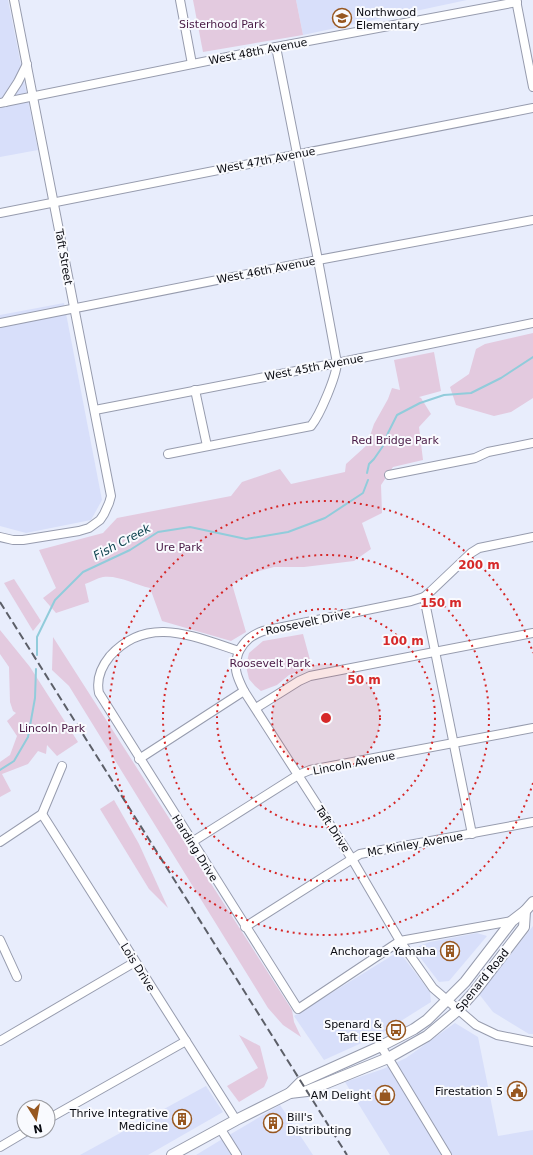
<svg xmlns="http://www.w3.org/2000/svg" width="533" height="1155" font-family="'DejaVu Sans',sans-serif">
<rect width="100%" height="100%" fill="#e8edfc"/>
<g fill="#d8dffa">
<polygon points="0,0 8,0 38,150 0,157"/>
<polygon points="296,0 467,0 303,35"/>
<polygon points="64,303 102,500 91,520 26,533 0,526 0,315"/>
<polygon points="533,926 533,1034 529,1034 493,1012 479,994"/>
<polygon points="477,933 487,936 449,981 439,982 416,952 419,946 430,942"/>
<polygon points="401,954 430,992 431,1002 377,1036 324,1060 294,1016 393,955"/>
<polygon points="455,1023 478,1037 498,1136 533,1130 533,1155 390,1155 345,1082 383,1069 406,1058"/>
<polygon points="206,1086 223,1112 148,1155 80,1155"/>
<polygon points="280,1105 313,1155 196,1155 219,1141"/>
</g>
<g fill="#e3cadf">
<polygon points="193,0 296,0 303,35 203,52"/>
<polygon points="533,333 533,398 511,412 494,416 456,405 450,387 469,374 476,349 485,344"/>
<path d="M434,352L441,391L419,397L421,398L431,414L419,427L423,460L393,467L381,485L382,513L362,523L371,549L354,561L304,567H274L252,573L232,584L246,632L231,641L162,621L150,588C135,585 119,575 103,577C97,578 91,582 85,584L89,602L56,613L43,598L56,588L39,550L103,533L117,518L231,496L242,482L280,469L291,484L345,472L346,464L367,445L374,424L388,399L392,388L400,390L394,360Z"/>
<polygon points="14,579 41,621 33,631 4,583"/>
<polygon points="0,630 30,667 78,742 57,756 47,745 46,754 38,751 28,764 2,774 11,791 0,797 0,762 10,755 17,736 7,721 16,713 13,711 10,702 9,667 0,654"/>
<polygon points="303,634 312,667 289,675 277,685 261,691 255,686 249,679 246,666 249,653 263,641"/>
<polygon points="53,637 292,1010 294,1022 301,1037 283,1025 268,1008 69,686 52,670"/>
<polygon points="114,800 139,844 168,908 149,889 100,809"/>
<polygon points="239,1035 260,1046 268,1078 264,1087 239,1102 227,1086 258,1068"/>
</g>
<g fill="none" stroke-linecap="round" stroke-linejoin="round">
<g stroke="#91ccdb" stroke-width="2">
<polyline points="367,473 369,464 374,459 383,446 388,433 397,415 420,403 444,395 471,393 501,378 533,357"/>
<polyline points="37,655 37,637 55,600 83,572 130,550 158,532 190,527 246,539 288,532 325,518 363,493 368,480"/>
<polyline points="0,770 14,761 28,737 35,698 36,669"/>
</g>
<defs>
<g id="minor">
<polyline points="180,0 192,64"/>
<polyline points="516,0 533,87"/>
<polyline points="5,102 18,82 27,64"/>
<polyline points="0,103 276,47 517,2"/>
<polyline points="0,213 533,108"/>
<polyline points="0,323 318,260 533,220"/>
<polyline points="195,390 207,446"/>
<polyline points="95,410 337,363 533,323"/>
<path d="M168,454L311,426C320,415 336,377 337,363L318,260L276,47"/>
<polyline points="389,475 475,458 488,452 533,443"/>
<polyline points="0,537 13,540 23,540 79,531 89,528 100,520 104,514 109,503 111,496 14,0"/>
<polyline points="424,597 472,834"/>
<path d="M239,651C233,668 236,675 244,691L352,859L400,941L433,988L476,1025L497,1035L533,1042"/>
<polyline points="256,708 299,681 310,676 533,633"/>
<polyline points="139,759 244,691"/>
<polyline points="42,814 236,1120"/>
<polyline points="0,842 42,814 62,766"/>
<polyline points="192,842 298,775 310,770 533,728"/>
<path d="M512,921L400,941L298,1009L99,693C96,679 101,667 110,656C148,614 194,637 239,651C245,640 252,635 263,631L411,601L424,597L431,591L471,553L479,548L533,537"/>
<polyline points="245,927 360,854 533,822"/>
<polyline points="0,940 17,977"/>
<polyline points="0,1041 135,962"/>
<polyline points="381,1046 447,1155"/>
<polyline points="48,1119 186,1041"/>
<polyline points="220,1128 237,1155"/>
<polyline points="0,1147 27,1131"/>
</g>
<g id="major">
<polyline points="290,1093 301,1082 381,1046 414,1029 427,1020 465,982 512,921 525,911 533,902"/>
<polyline points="172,1155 236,1120 290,1093 307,1091 388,1058 427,1036 458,1010 475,991 524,927 525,911"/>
</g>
</defs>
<use href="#minor" stroke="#979cae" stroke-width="10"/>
<use href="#major" stroke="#979cae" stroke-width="12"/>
<use href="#minor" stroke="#fff" stroke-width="8"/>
<use href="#major" stroke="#fff" stroke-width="10"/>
<polyline stroke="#5c5f68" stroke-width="2" stroke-dasharray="8 4" stroke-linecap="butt" points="0,602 347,1155"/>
</g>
<circle cx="326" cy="718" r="54" fill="#d62828" fill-opacity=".12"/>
<g fill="none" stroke="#d62828" stroke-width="2" stroke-dasharray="2 4">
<circle cx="326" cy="718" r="54"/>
<circle cx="326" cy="718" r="109"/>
<circle cx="326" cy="718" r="163"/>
<path d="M533 783A217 217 0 1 1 533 653"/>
</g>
<defs>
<symbol id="school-ring" viewBox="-11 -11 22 22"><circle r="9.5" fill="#f9fafe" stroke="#975720" stroke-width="1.5"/><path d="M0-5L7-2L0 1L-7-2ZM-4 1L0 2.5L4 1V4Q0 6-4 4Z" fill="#975720"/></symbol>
<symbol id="building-ring" viewBox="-11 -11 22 22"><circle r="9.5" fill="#f9fafe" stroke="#975720" stroke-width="1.5"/><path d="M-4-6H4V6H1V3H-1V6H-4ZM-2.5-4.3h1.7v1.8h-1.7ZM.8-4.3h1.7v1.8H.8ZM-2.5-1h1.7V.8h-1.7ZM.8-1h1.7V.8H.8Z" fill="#975720"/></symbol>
<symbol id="bus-ring" viewBox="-11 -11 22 22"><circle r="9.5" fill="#f9fafe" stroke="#975720" stroke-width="1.5"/><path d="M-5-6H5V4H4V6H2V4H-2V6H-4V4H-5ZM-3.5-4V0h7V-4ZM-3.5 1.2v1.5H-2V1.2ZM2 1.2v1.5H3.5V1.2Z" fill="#975720"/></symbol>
<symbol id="civic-ring" viewBox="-11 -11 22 22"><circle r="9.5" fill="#f9fafe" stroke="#975720" stroke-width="1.5"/><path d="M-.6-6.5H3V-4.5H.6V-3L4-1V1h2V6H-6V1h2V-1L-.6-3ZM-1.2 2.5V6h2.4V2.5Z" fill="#975720"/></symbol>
<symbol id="shop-ring" viewBox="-11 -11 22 22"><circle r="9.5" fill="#f9fafe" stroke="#975720" stroke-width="1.5"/><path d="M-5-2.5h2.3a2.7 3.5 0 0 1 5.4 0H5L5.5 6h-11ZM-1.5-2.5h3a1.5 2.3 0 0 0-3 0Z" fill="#975720"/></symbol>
</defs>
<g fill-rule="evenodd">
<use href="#school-ring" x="331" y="7" width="22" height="22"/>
<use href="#building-ring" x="439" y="940" width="22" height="22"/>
<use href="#bus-ring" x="385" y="1019" width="22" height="22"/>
<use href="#civic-ring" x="506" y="1080" width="22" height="22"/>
<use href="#shop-ring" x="374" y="1084" width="22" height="22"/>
<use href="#building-ring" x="171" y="1108" width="22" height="22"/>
<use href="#building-ring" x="262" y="1112" width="22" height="22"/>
</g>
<g text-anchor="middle" stroke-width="4" stroke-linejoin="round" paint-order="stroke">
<g font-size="11" fill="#0a0b11" stroke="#f9fafe" text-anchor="end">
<text x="356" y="16" text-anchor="start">Northwood<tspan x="356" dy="13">Elementary</tspan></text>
<text x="436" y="955">Anchorage Yamaha</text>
<text x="382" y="1028">Spenard &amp;<tspan x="382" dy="13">Taft ESE</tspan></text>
<text x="503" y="1095">Firestation 5</text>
<text x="371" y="1099">AM Delight</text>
<text x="168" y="1117">Thrive Integrative<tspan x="168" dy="13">Medicine</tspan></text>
<text x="287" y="1121" text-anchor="start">Bill's<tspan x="287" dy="13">Distributing</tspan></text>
</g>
<g font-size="11" fill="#491a45" stroke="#f9fafe">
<text x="222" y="28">Sisterhood Park</text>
<text x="395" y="444">Red Bridge Park</text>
<text x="179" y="551">Ure Park</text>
<text x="270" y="667">Roosevelt Park</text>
<text x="52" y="732">Lincoln Park</text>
</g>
<g font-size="11" fill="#0a0b11" stroke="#f9fafe">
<text transform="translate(258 51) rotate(-11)" y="4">West 48th Avenue</text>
<text transform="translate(266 160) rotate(-11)" y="4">West 47th Avenue</text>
<text transform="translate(64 257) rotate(80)" y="4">Taft Street</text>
<text transform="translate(266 270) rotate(-11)" y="4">West 46th Avenue</text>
<text transform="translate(314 367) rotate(-11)" y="4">West 45th Avenue</text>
<text transform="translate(308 622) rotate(-12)" y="4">Roosevelt Drive</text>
<text transform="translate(354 763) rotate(-11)" y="4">Lincoln Avenue</text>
<text transform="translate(333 829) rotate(57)" y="4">Taft Drive</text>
<text transform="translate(415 844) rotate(-10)" y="4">Mc Kinley Avenue</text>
<text transform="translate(195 848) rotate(58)" y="4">Harding Drive</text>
<text transform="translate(138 967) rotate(58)" y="4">Lois Drive</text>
<text transform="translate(482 980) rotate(-51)" y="4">Spenard Road</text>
</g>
<g font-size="12" font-style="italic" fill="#114551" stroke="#f9fafe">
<text transform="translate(122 542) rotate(-28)" y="4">Fish Creek</text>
</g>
</g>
<circle cx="326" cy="718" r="6" fill="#d62828" stroke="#f9fafe" stroke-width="2"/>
<g font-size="12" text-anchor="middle" font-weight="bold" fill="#d62828" stroke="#f9fafe" stroke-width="4" stroke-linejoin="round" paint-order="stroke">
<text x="479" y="569">200 m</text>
<text x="441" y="607">150 m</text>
<text x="403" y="645">100 m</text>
<text x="364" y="684">50 m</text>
</g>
<g transform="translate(36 1119) rotate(169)"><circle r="19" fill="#f9fafe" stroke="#999a9f"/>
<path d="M0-3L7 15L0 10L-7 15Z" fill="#975720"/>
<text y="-6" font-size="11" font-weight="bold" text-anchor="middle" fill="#0a0b11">N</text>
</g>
</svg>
